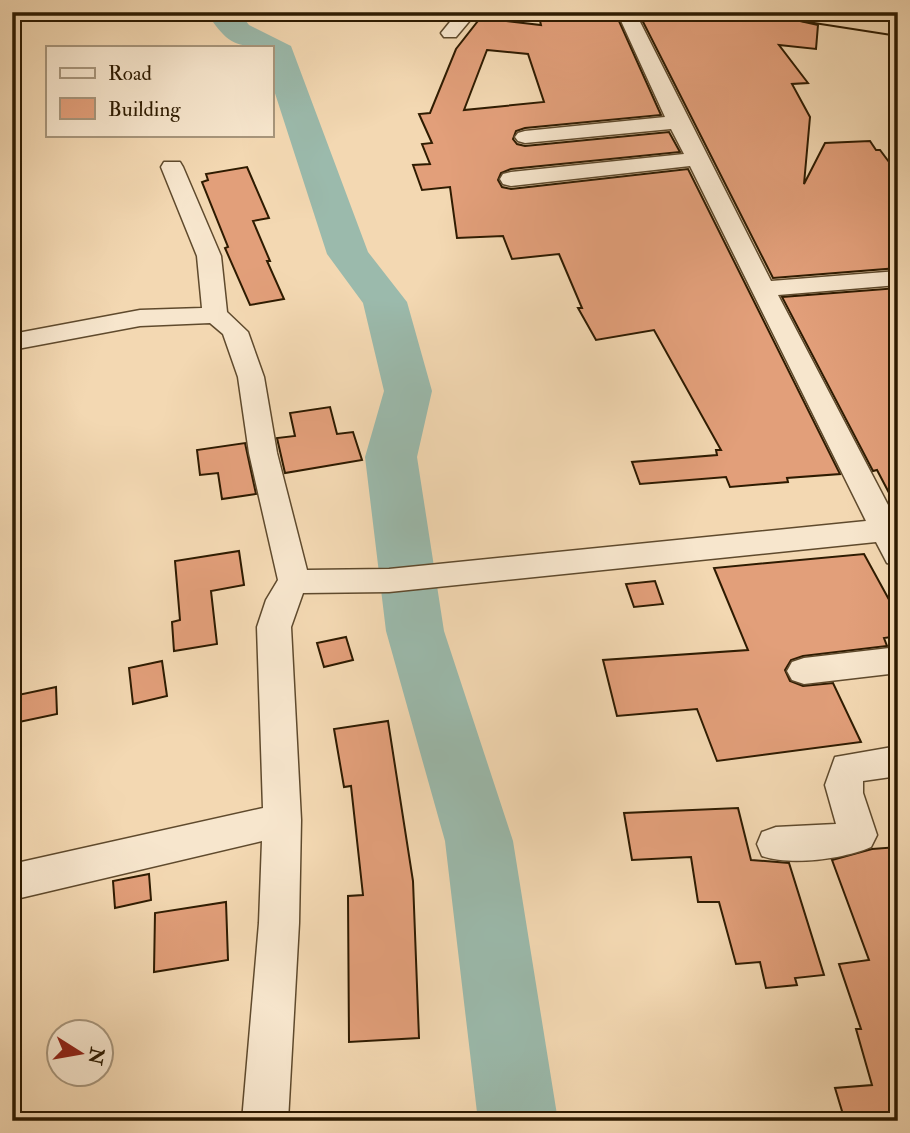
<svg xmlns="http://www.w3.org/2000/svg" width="910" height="1133" font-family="'IM FELL Double Pica',serif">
<rect width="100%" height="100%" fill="#f3d8b2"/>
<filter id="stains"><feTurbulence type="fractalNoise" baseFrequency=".00286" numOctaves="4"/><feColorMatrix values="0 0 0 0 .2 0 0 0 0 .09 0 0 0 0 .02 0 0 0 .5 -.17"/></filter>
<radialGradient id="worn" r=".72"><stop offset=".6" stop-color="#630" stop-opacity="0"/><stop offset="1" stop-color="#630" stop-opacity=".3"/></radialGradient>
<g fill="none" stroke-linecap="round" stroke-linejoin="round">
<path fill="#9bbaac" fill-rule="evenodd" d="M206,12H239L249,25L291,46L368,252L407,302L432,391L417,457L444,631L513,841L558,1121H478L445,841L386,631L365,457L384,391L363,303L327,254L271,81V47C233,47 228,44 206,12Z"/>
</g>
<g fill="#e29f7a" stroke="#2e1b01" stroke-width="2" fill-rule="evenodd">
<path d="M485,12H501L498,20L541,25L538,12H615L661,115L525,128L516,131L513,139L517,144L525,146L669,132L680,152L511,169L501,173L498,180L502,187L511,189L688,169L840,474L787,478L788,482L730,487L726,477L640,484L632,462L717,455L716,450H721L654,330L596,340L578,308H582L559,254L512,259L503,236L457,238L450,187L422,190L413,165L430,164L422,144L432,143L419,114L430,113L456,49ZM487,50L528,54L544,102L464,110Z"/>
<polygon points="638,12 731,12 782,17 818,25 816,49 779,45 808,83 792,84 810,117 804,184 825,143 870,141 876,150 880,150 898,174 898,268 773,278"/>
<polygon points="247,167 269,218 253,221 270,261 267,261 284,299 250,305 225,248 228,247 202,182 208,180 206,174"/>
<polygon points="898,288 898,510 877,470 873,471 782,297"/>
<polygon points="330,407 337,434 353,432 362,460 285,473 277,438 295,436 290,413"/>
<polygon points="245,443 256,494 222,499 218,473 200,475 197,450"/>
<polygon points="239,551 244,585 211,591 217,644 174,651 172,622 180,620 175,561"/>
<polygon points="864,554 898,616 898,636 884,638 887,646 803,656 791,660 785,670 790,681 803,686 833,683 861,742 717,761 697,709 617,716 603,660 748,650 714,568"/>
<polygon points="655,581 663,604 634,607 626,584"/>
<polygon points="346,637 353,660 324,667 317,643"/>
<polygon points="162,661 167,696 133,704 129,668"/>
<polygon points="56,687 57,714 19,722 18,695"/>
<polygon points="388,721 413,881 419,1038 349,1042 348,896 363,895 351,786 344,787 334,729"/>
<polygon points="738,808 751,860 789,863 824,975 795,978 797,985 766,988 760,962 736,964 719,902 698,902 691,857 632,860 624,813"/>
<polygon points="898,847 898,1121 845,1121 835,1088 872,1085 856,1029 861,1029 839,964 869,960 832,860 872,849"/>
<polygon points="149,874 151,900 115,908 113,881"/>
<polygon points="226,902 228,960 154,972 155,913"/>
</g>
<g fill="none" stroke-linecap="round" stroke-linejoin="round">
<defs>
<g id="minor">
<polygon points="458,12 477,12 456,37 444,37 441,33"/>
<polygon points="617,12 635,12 771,281 898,271 898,285 778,295 898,524 898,566 887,563 876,542 389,592 303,593 291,627 301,820 299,923 288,1121 242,1121 259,923 262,841 12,900 12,864 263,808 257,627 266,600 278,580 249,453 238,377 223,334 210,323 140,326 12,350 12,334 140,310 202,308 197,256 161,167 164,162 180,162 183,167 221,256 227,312 248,332 264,377 277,453 307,570 389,569 866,521 690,166 511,186 503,184 500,179 503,174 511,172 684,154 671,129 525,143 518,141 515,137 518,133 525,131 665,117"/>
<polygon points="898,647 898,673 804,684 792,680 787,671 792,662 804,658"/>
<path d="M898,746V776L863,781V793L877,835L871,847C844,859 791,866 762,856L757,844L762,832L776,827L836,824L825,785L835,757Z"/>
</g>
<polygon id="trunk" points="784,12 839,12 898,21 898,35 795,19 787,17"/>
</defs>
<use href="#minor" stroke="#5f4a2d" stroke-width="3"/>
<use href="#trunk" stroke="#2e1b01" stroke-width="4"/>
<use href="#minor" fill="#f7e6cd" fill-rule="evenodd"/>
<use href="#trunk" fill="#f3d8b2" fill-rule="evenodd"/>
</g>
<rect width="910" height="1133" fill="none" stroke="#f3d8b2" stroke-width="42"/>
<rect x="14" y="14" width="882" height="1105" fill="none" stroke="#2e1b01" stroke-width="3.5"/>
<rect x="21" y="21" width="868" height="1091" fill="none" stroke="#2e1b01" stroke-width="2"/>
<rect x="46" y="46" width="228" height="91" fill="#f7e6cd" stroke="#a7957b" stroke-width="2"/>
<rect x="60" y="68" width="35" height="10" fill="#f7e6cd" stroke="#a7957b" stroke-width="2"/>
<text x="108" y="80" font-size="21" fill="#2e1b01">Road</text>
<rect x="60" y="98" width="35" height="21" fill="#e29f7a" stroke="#a7957b" stroke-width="2"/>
<text x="108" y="116" font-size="21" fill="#2e1b01">Building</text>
<g transform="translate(80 1053) rotate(101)"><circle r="33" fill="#f7e6cd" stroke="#a7957b" stroke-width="2"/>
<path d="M0-5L12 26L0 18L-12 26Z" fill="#8f2418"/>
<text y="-10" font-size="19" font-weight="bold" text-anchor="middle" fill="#2e1b01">N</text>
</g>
<rect width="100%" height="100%" filter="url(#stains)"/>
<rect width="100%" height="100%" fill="url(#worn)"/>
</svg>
